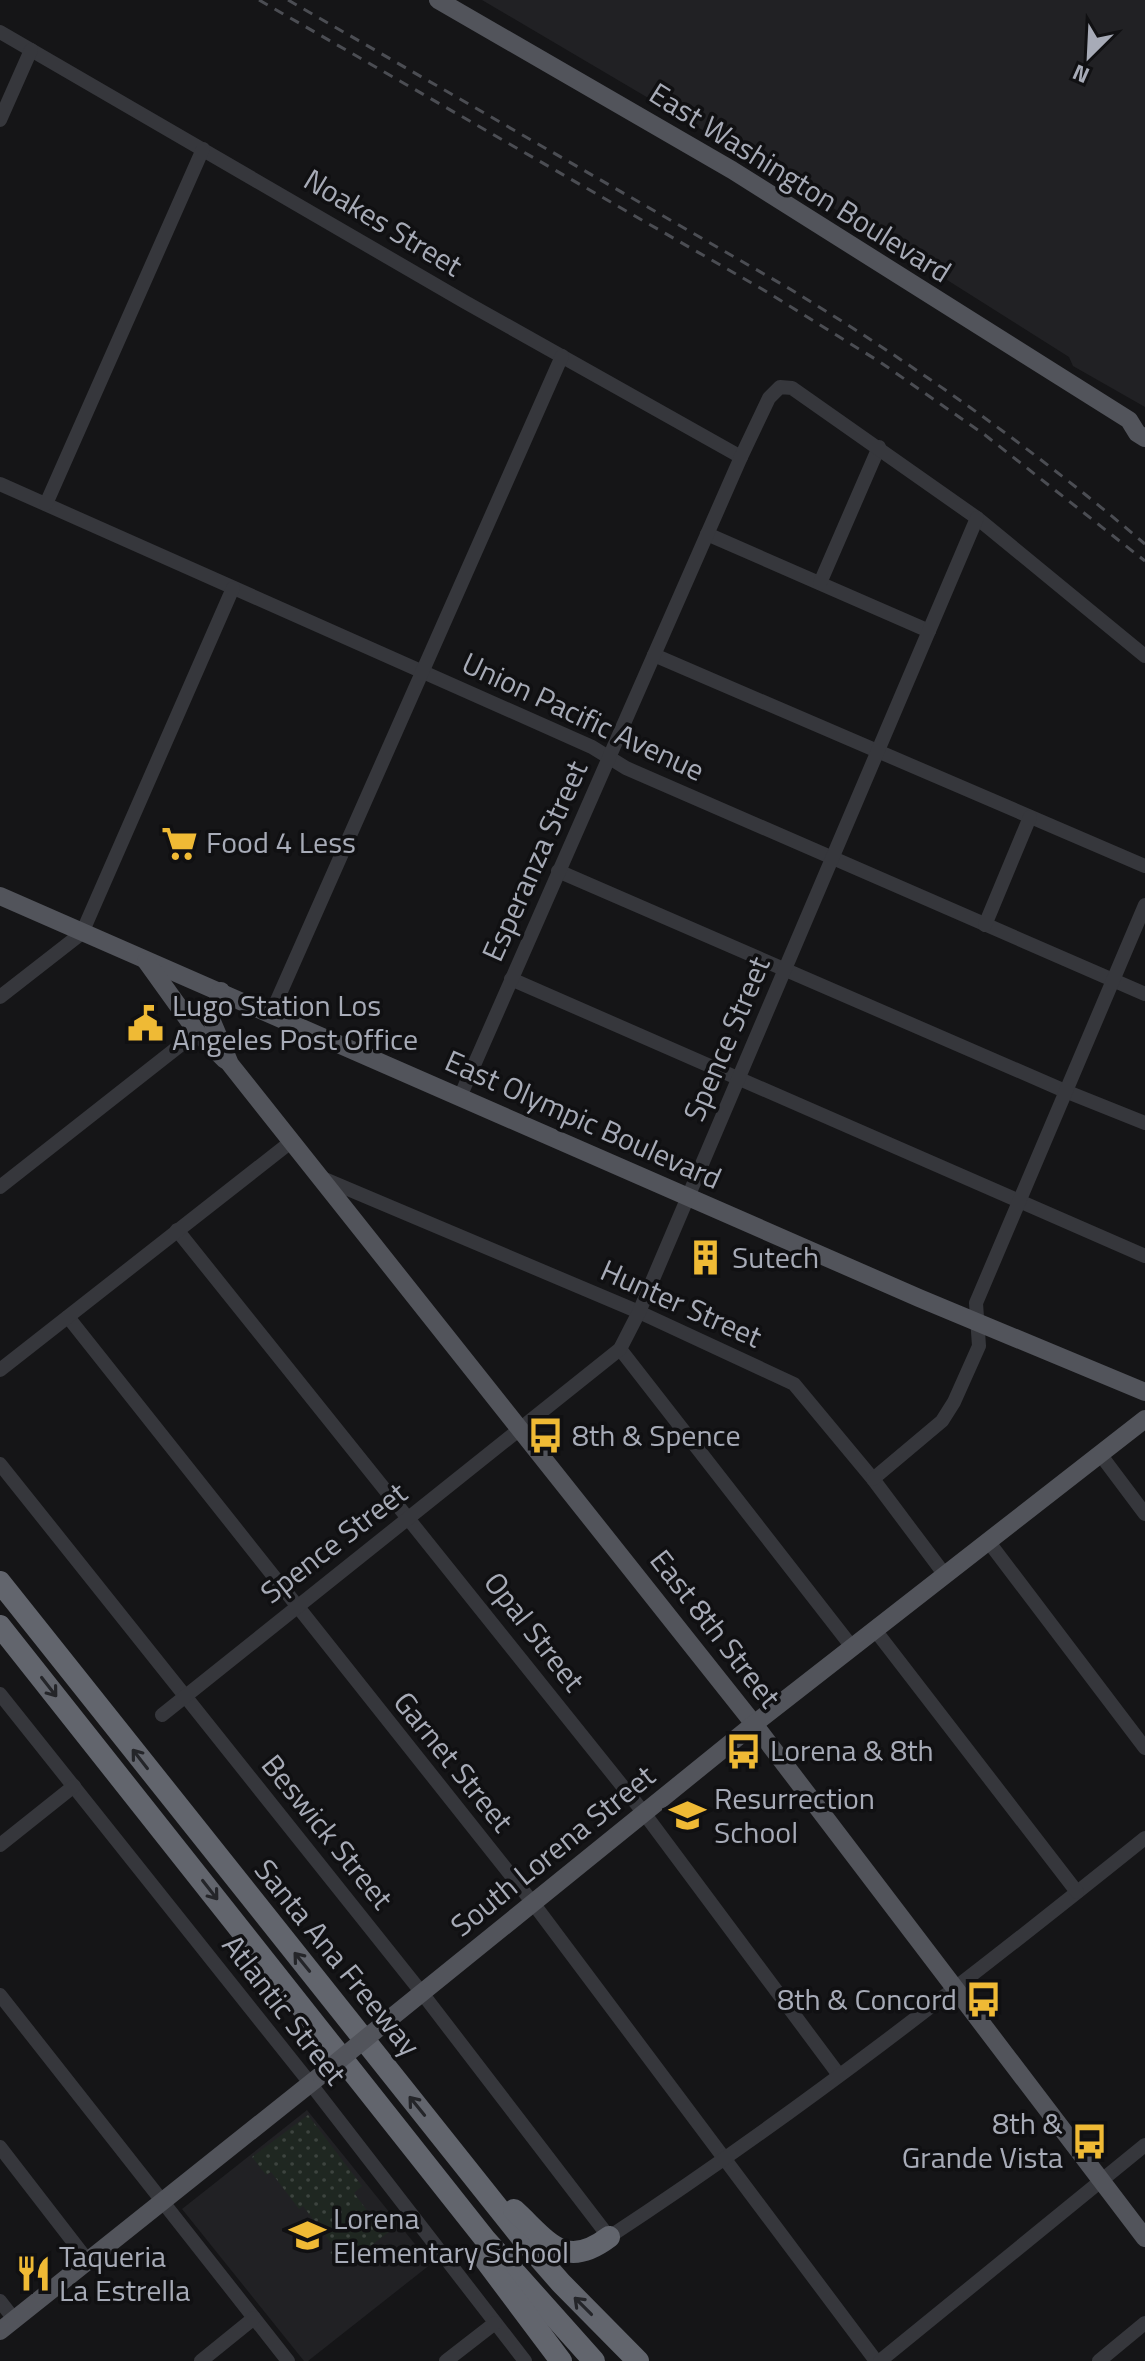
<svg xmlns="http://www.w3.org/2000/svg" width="1145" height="2361" font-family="'Titillium Web',sans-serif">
<defs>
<pattern id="park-dots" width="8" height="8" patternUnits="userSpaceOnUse" patternTransform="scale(2)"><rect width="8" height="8" fill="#1f2721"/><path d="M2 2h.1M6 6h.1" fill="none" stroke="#3d443f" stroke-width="1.8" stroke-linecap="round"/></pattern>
</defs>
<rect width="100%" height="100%" fill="#151517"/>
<g fill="#212124">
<polygon points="482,0 1145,0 1145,407 1073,366 1069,357 811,194"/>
<polygon points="307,2110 431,2264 308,2361 304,2361 182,2209"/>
</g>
<polygon fill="url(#park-dots)" points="308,2115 362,2186 354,2193 374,2220 379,2217 390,2231 342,2268 330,2253 335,2248 303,2206 299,2209 271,2172 266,2175 252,2157"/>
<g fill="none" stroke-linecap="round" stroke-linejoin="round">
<g stroke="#36373c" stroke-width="14">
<polyline points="0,32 465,302 741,457"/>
<polyline points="0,120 31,50"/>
<polyline points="0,484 592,747 626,768 1145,994"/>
<polyline points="46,504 203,149"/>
<polyline points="707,534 929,631"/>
<polyline points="820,583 879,447"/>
<polyline points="654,655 1145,866"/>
<polyline points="558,871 1065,1091 1145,1123"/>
<polyline points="985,925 1030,817"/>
<polyline points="511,979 1145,1256"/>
<polyline points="0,997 82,933 233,588"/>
<polyline points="271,1014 562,356"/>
<polyline points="460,1097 741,457 769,398 780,387 792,388 977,518 1145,656"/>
<polyline points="322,1178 639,1312 794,1384 873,1479 945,1575"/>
<polyline points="0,1187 197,1032"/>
<polyline points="177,1230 644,1813 839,2075"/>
<polyline points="68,1317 533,1903 876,2361"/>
<polyline points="620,1349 852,1647"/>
<polyline points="0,1370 292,1141"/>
<polyline points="1100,1454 1145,1514"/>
<path d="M0,1464L422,1993L609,2237C795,2115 972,1977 1145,1838"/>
<polyline points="873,1479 942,1421 954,1402 979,1346 976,1303 1145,905"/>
<polyline points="988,1541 1145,1748"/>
<polyline points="875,1630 1077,1892"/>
<polyline points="0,1694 310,2083 525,2361"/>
<polyline points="162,1715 620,1349 639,1312 977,518"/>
<polyline points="0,1845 74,1786"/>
<polyline points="0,1995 288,2361"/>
<polyline points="0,2147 88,2261"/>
<polyline points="0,2301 14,2319"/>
<polyline points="201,2361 254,2318"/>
<polyline points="446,2361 495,2323"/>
<polyline points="880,2361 1145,2145"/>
<polyline points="1099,2361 1145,2323"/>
</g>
<g stroke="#52545b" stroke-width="18">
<polyline points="438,0 732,170 1129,420 1137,433 1145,438"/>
<polyline points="0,896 919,1298 1145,1392"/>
<polyline points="146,961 197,1032 225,1060"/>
<polyline points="221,991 211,1019 230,1064 754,1724 1145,2238"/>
<polyline points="387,2021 754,1724 1145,1419"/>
<polyline points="0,2331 321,2075"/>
</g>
<g stroke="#62656d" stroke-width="22">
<polyline points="0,1582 526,2243 561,2283 638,2361"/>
<polyline points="0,1626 485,2239 594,2361"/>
<path d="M514,2210C548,2241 564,2271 609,2237"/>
<polyline points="486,2257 486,2261 561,2361"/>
</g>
<g stroke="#4b4d53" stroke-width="3" stroke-dasharray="10 8" stroke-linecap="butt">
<polyline points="259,0 762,289 880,362 985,435 1145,561"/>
<path d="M288,0L790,289C915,365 1034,449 1145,544"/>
</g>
<polyline stroke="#52545b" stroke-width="18" points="321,2075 387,2021"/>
</g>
<defs><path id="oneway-shaft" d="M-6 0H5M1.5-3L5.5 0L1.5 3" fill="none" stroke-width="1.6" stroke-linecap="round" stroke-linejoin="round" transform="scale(2)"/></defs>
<g stroke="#242529">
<use href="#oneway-shaft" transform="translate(49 1687) rotate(52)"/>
<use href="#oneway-shaft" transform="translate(140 1759) rotate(-128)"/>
<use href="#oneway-shaft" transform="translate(210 1890) rotate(52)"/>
<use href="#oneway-shaft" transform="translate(302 1962) rotate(-129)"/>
<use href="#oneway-shaft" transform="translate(417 2106) rotate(-129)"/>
<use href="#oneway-shaft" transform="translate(583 2306) rotate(-135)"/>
</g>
<defs>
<symbol id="supermarket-bare" viewBox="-9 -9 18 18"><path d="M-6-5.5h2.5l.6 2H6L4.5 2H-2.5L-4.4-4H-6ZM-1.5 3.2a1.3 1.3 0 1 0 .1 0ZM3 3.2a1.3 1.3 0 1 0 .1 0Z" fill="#efba35" stroke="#101012" stroke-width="2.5" paint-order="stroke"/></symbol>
<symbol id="civic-bare" viewBox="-9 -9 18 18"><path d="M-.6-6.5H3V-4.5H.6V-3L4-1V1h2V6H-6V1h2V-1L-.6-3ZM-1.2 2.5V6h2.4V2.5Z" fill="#efba35" stroke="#101012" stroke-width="2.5" paint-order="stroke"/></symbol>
<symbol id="building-bare" viewBox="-9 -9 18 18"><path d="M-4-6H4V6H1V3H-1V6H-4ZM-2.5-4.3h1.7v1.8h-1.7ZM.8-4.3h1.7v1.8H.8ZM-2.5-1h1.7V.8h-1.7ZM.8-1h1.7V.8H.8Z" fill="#efba35" stroke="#101012" stroke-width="2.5" paint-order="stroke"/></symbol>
<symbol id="bus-bare" viewBox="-9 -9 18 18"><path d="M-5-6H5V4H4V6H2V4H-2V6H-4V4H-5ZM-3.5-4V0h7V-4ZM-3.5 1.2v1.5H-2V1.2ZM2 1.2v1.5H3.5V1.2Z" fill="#efba35" stroke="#101012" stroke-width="2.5" paint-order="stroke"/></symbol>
<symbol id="school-bare" viewBox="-9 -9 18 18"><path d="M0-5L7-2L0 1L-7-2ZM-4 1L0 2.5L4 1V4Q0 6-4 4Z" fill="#efba35" stroke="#101012" stroke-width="2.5" paint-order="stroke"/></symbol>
<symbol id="restaurant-bare" viewBox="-9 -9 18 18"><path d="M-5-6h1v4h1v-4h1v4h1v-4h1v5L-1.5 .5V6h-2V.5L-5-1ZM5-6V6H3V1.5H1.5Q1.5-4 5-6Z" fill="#efba35" stroke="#101012" stroke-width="2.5" paint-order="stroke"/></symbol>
</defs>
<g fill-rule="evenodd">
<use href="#supermarket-bare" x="154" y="818" width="51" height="51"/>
<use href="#civic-bare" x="120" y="998" width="51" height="51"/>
<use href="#building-bare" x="680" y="1232" width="51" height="51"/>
<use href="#bus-bare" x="520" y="1410" width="51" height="51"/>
<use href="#bus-bare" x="718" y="1726" width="51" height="51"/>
<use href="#school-bare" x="662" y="1790" width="51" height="51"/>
<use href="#bus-bare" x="958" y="1974" width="51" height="51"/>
<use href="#bus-bare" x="1064" y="2116" width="51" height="51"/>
<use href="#school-bare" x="282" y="2210" width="51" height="51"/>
<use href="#restaurant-bare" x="8" y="2248" width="51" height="51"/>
</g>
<g text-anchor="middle" stroke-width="7" stroke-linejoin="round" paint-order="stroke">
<g font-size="30" fill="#a7abb7" stroke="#101012">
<text transform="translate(800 183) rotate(32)" y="10">East Washington Boulevard</text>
<text transform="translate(383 223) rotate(31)" y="10">Noakes Street</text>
<text transform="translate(583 717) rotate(25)" y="10">Union Pacific Avenue</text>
<text transform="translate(535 861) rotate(-66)" y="10">Esperanza Street</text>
<text transform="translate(727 1039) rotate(-67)" y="10">Spence Street</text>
<text transform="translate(583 1120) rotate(24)" y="10">East Olympic Boulevard</text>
<text transform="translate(681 1304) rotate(24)" y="10">Hunter Street</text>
<text transform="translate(334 1543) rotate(-38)" y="10">Spence Street</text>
<text transform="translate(715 1629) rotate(52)" y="10">East 8th Street</text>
<text transform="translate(534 1632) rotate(52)" y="10">Opal Street</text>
<text transform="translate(453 1762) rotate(51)" y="10">Garnet Street</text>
<text transform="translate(327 1832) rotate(51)" y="10">Beswick Street</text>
<text transform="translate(553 1851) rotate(-39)" y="10">South Lorena Street</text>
<text transform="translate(337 1958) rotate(51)" y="10">Santa Ana Freeway</text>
<text transform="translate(284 2010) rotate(52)" y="10">Atlantic Street</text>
</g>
<g font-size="30" fill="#a7abb7" stroke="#101012" text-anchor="start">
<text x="206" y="853">Food 4 Less</text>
<text x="172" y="1016">Lugo Station Los<tspan x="172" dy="34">Angeles Post Office</tspan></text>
<text x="732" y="1268">Sutech</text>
<text x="572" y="1446">8th &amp; Spence</text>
<text x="770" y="1761">Lorena &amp; 8th</text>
<text x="714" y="1809">Resurrection<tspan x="714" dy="34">School</tspan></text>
<text x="957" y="2010" text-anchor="end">8th &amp; Concord</text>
<text x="1063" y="2134" text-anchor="end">8th &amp;<tspan x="1063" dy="34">Grande Vista</tspan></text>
<text x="333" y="2229">Lorena<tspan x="333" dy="34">Elementary School</tspan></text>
<text x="59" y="2267">Taqueria<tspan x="59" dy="34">La Estrella</tspan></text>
</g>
</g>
<g transform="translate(1089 56) rotate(204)" stroke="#101012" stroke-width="6" paint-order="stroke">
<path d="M0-6L14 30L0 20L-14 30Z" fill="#a7abb7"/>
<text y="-12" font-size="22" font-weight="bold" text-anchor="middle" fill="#a7abb7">N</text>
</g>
</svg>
